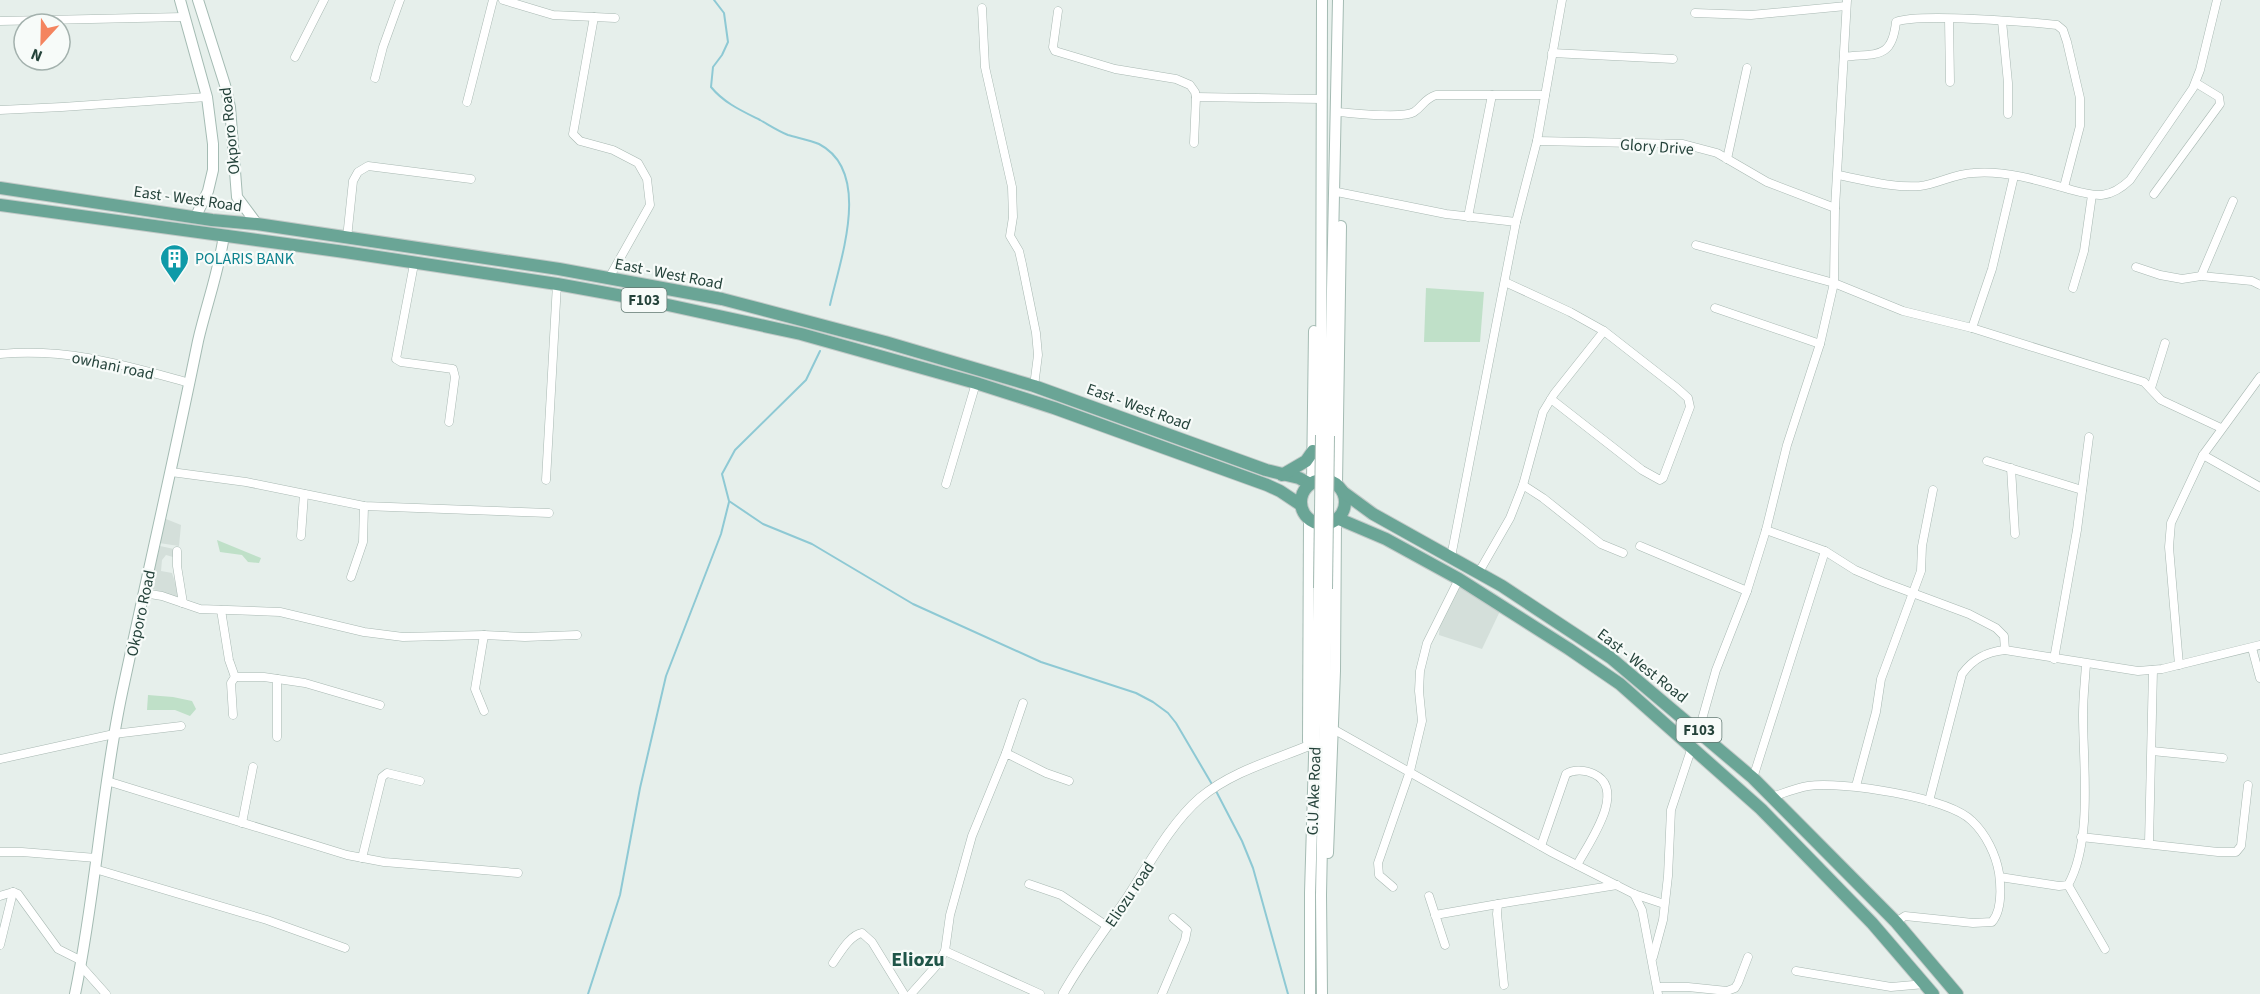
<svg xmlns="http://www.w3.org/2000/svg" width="2260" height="994" font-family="'Source Sans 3',sans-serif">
<rect width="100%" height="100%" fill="#e6efeb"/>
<g fill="#d4dfda">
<polygon points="166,519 181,525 179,546 159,543"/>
<polygon points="160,546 174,549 173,557 166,555 162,560 161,571 172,573 180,598 150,588"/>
<polygon points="1458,584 1501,609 1482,649 1439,635 1440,624"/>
</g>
<g fill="#bfe0c8">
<polygon points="1426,288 1484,292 1480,342 1424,342"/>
<polygon points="217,540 261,558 259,563 248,562 242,555 220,552"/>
<polygon points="148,695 173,697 192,701 196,709 190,716 175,710 147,710"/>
</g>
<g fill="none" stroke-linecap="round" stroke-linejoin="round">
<g stroke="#8ec9d4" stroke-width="2">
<path d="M714,0L724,13L728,42L722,55L713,67L711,87C724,103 742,111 760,120C769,125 778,131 788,135C798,138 810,140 819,144C873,172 840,260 830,305"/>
<polyline points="820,351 806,380 735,450 722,474 729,501 763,524 812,544 913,604 1041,662 1136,693 1153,702 1168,713 1176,723 1213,786"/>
<polyline points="1216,791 1242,841 1253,868 1288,994"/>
<polyline points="588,994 620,895 640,788 666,676 721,534 729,502"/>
</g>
<defs>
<g id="minor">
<polyline points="503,0 553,15 615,18"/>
<polyline points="982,8 985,67 1012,187 1013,217 1010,236 1019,251 1022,264 1036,333 1038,355 1034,386"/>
<polyline points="1058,11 1053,47 1055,51 1115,69 1176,79 1190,85 1195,92 1196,97"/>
<polyline points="1695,13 1751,15 1846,6"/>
<polyline points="594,17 573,134 580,141 613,150 638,163 647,179 650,205 609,278"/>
<polyline points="1949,19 1950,82"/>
<polyline points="0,21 183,17"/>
<polyline points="2002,21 2008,83 2008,114"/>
<polyline points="1552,53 1673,59"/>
<polyline points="295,57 324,0"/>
<path d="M1844,57C1876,53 1892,60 1896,22C1916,13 2030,22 2057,25L2063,30L2067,42L2080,98V126L2064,187"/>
<polyline points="375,78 383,47 400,0"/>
<polyline points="467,102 493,0"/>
<polyline points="0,110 62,107 207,97"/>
<path d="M1337,112C1353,113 1402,119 1414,112C1423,106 1424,99 1436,95H1545"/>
<polyline points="1537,141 1683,144 1717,153 1767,182 1835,208"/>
<polyline points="1194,143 1196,97 1322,99"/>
<polyline points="1727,159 1747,68"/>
<path d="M1838,175C1864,180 1893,188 1920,186C1937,184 1954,174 1973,173C2006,170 2041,181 2072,190C2097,197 2110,199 2130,180L2193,88L2200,70L2217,0"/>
<polyline points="1337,192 1446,214 1516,222"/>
<polyline points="2154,194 2220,104 2219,97 2196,83"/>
<polyline points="1468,217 1492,95"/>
<polyline points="347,238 353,181 358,172 368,166 471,179"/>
<polyline points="1696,245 1834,283 1903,311 1972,328 2144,382 2161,400 2221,428"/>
<polyline points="414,264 396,359 401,362 453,369 455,377 449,422"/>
<polyline points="2136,267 2160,275 2182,279 2201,276 2252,281 2260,285"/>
<polyline points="2201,276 2233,201"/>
<polyline points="1505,282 1570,312 1604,331 1677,388 1688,398 1690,407 1663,478 1660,480 1642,470 1551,399"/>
<polyline points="2073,288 2084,251 2092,195"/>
<polyline points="1715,308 1820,344"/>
<polyline points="1972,328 1992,269 2014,176"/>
<path d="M0,354C70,348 124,365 190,383"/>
<polyline points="2151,388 2165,343"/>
<polyline points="2203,455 2260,487"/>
<polyline points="1987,461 2082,490"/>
<polyline points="2011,468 2015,534"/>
<polyline points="171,472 246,482 364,506 549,513"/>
<polyline points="546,480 557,284"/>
<polyline points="946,484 976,383"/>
<polyline points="1523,485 1543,498 1601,544 1623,553"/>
<polyline points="1766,530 1825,551 1855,570 1883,582 1969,614 1996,628 2004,636 2005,650"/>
<polyline points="301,536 304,494"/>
<polyline points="1640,546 1747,591"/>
<polyline points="177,551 177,566 183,603"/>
<polyline points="1451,557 1516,222 1537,141 1562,0"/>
<polyline points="1479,572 1510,518 1523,485 1543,412 1554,394 1604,331"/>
<polyline points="351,577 363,542 364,506"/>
<polyline points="144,593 162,596 200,609 280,612 364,632 403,637 484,635 525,637 577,635"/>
<polyline points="221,610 229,660 235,677 264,677 305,683 380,705"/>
<polyline points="2252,648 2260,678"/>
<polyline points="2054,659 2077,530 2089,437"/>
<polyline points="2179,665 2169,547 2171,523 2203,455 2260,377"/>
<polyline points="484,711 475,689 484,635"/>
<polyline points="233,715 231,683 235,677"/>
<polyline points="1333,729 1553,853 1634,894 1664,904"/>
<polyline points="1699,730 1716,670 1747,591 1766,530 1787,445 1820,344 1834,283 1835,208 1847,0"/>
<polyline points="277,737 277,679"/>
<polyline points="2152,751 2223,758"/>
<polyline points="1006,753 1023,703"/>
<polyline points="0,759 114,734 181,726"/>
<polyline points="1753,778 1825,551"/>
<polyline points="107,781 347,855 384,862 518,873"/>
<polyline points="1856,786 1876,712 1881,679 1921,571 1922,546 1933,490"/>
<path d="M1772,797C1784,793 1796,788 1808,786C1841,781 1949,797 1972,821C1986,834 1996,855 1999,873C2001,888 2002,910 1992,922L1973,923L1905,916L1896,922"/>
<path d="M1929,801L1962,674C1973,659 1986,652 2005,650L2138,671L2162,669L2260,645"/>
<polyline points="242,823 253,767"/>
<polyline points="2081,837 2218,852 2236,852 2241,846 2248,785"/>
<polyline points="2149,843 2153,670"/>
<path d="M1541,846L1566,774C1574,769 1586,770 1594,774C1628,790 1588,844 1577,865"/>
<polyline points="0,852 22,852 96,858"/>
<polyline points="362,858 382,777 387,773 420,781"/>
<polyline points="95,869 267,920 345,948"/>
<path d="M2000,877L2059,886L2068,885C2093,841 2083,764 2083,715C2083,698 2085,681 2086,664"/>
<polyline points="1029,884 1061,895 1107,926"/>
<polyline points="2068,885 2105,949"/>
<polyline points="1393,887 1379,875 1378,863 1410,771 1422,721 1419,691 1420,671 1427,643 1459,579"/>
<polyline points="1634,894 1642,910 1658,994"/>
<polyline points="0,896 13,892 18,894 58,949 82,961"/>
<polyline points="1429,896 1445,945"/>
<polyline points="1435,915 1498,904"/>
<polyline points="0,945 13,892"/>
<polyline points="945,951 1040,994"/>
<polyline points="1653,957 1663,920 1668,876 1671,810 1692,747"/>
<path d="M833,963C840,953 850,935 862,933L872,942L904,994"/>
<polyline points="81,966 106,994"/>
<polyline points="1796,971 1891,987 1925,984"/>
<polyline points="1504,985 1497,914 1498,904 1617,885"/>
<polyline points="1658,987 1688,987 1727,991 1735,988 1738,983 1748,957"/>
<polyline points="911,994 936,966 945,951 950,915 972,836 1006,753 1046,773 1069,781"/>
<polyline points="1162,994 1185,940 1187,930 1173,918"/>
</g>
<path id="tertiary" d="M1063,994C1082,960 1105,930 1127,898C1148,866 1171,823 1200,798C1231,772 1271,761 1308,746"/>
<g id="secondary">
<polyline points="180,0 207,97 213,144 213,170 208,191 196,216"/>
<polyline points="198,0 225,85 230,107 237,197 257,224"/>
<polyline points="1321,435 1322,0"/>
<polyline points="1329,436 1338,0"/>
<polyline points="1312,482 1314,331"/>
<polyline points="1337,484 1341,226"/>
<polyline points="1308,741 1309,519"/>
<polyline points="1328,853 1335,671 1336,521"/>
<path d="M75,994C96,894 101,792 122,693C147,576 174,459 198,341C206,306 219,271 224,235"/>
<polyline points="1310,994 1310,893 1319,588"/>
<polyline points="1322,994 1321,895 1327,589"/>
</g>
<g id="primary">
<polyline points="0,188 212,220 257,224 559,269 722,299 885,342 1034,386 1266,470 1299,478 1310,484"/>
<polyline points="0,205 345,252 557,284 645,300 801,334 976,383 1054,408 1267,485 1280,491 1301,505"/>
<polyline points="1282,475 1306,461 1313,451"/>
<circle cx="1323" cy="502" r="22"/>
<polyline points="1343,492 1373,514 1502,586 1611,658 1753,778 1896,922 1957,994"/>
<polyline points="1339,519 1386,539 1459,579 1569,649 1620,684 1761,809 1872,923 1933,994"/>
</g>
</defs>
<use href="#minor" stroke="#a8b8b2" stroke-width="9"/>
<use href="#tertiary" stroke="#a8b8b2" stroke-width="10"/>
<use href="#secondary" stroke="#a4bbb3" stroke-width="12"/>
<use href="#primary" stroke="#c2cac8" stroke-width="14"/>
<use href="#minor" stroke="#fff" stroke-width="8"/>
<use href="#tertiary" stroke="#fff" stroke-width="9"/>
<use href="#secondary" stroke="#fff" stroke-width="10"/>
<use href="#primary" stroke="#6aa596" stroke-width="12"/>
<defs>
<g id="secondary-bridge">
<polyline points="1319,588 1321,435"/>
<polyline points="1327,589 1329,436"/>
</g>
</defs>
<use href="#secondary-bridge" stroke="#a4bbb3" stroke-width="12" stroke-linecap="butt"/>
<use href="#secondary-bridge" stroke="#fff" stroke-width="10"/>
</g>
<defs>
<symbol id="building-pin" viewBox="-11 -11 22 30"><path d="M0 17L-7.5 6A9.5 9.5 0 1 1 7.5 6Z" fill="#0f9aa8" stroke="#f7fbf9"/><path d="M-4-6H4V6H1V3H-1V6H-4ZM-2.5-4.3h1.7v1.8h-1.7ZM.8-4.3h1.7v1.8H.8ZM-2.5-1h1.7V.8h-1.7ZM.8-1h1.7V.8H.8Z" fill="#fff"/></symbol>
</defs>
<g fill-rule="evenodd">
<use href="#building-pin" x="158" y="242" width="33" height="45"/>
</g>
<g text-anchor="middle" stroke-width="4.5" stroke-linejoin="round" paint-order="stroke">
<g fill="#f7fbf9" stroke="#637a73" stroke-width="1.5">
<rect x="621.5" y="288" width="45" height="24" rx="4.5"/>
<rect x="1676.5" y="718" width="45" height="24" rx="4.5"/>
</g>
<g font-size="15" font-weight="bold" fill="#24423a">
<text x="644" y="305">F103</text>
<text x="1699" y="735">F103</text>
</g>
<g font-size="16" fill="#24423a" stroke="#f7fbf9">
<text transform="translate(229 131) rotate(-96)" y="6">Okporo Road</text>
<text transform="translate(1657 146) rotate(4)" y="6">Glory Drive</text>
<text transform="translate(188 198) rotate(8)" y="6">East - West Road</text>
<text transform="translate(669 273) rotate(11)" y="6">East - West Road</text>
<text transform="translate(113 365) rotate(12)" y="6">owhani road</text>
<text transform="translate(1139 406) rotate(20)" y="6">East - West Road</text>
<text transform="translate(140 613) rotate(-78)" y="6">Okporo Road</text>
<text transform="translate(1643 665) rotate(38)" y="6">East - West Road</text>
<text transform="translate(1313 791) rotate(-88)" y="6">G.U Ake Road</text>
<text transform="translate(1129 894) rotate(-56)" y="6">Eliozu road</text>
</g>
<g font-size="16" fill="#0d838f" stroke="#f7fbf9" text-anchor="start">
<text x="195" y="264">POLARIS BANK</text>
</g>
<g font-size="20" font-weight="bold" fill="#1f5548" stroke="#f7fbf9">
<text x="918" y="966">Eliozu</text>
</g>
</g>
<g transform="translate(42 42) rotate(202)"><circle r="28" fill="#f7fbf9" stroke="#a3b1ad" stroke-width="1.5"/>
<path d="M0-4.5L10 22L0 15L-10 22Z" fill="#f4845f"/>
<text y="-9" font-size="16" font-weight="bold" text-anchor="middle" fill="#24423a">N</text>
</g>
</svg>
